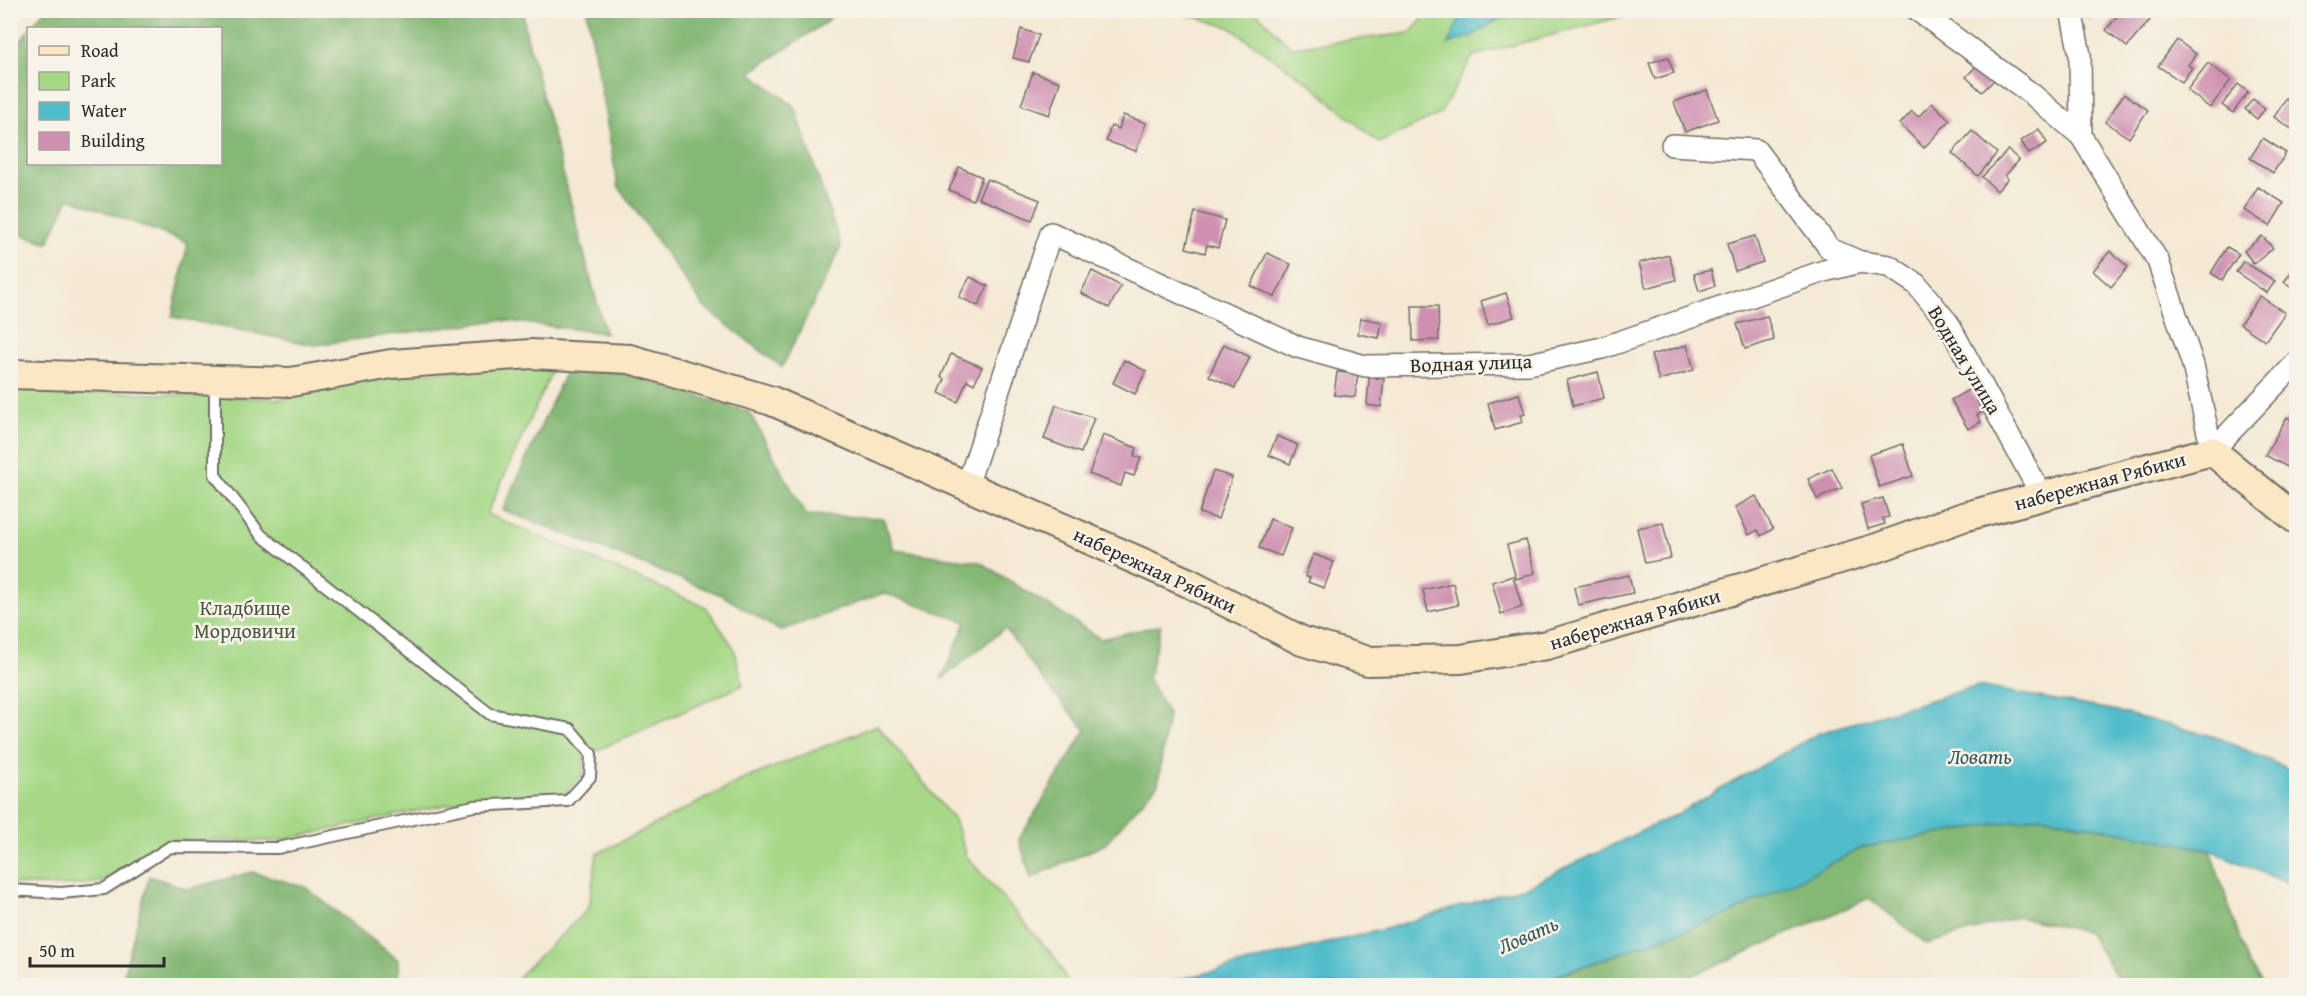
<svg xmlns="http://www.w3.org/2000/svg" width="2307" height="996" font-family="'Gentium Book Plus',serif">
<rect width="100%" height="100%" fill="#f7f3e8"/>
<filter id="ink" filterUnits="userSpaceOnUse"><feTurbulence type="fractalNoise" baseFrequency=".0167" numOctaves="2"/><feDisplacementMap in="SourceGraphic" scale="12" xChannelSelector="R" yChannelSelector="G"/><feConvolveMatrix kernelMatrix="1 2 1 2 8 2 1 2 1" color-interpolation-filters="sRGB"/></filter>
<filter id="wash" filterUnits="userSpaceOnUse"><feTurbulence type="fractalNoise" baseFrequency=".008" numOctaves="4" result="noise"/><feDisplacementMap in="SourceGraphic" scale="24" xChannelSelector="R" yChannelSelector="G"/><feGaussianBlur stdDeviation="1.35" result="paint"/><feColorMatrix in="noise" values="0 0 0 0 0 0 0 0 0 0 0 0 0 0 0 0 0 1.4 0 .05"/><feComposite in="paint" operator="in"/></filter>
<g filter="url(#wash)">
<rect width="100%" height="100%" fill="#f4e9d4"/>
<g fill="#a6d887" stroke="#688259" stroke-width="1.5">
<polygon points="1174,11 1255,11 1291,47 1410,33 1430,11 1642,11 1473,56 1440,114 1379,143 1309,83 1229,27"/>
<polygon points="524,364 553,369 487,514 706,607 734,648 743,685 584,756 583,774 565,794 473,799 277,841 168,840 102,882 61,886 11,884 10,388 283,399 363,378"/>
<polygon points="877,725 954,820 967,857 1056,959 1069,985 513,985 523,972 589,908 597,854 740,781"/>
</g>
<g fill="#84b874" stroke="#587250" stroke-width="1.5">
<polygon points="44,11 523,11 526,33 605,333 500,320 314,345 172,317 188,243 69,198 48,243 11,231 11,54 28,31 28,164 220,164 220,28 30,28"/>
<polygon points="587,11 836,11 828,21 750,72 795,107 841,247 782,367 704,307 618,186"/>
<polygon points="567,369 620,372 749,412 806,515 883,518 894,550 980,562 1101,639 1161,625 1148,678 1168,714 1158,784 1104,845 1031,878 1019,839 1086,730 1046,684 1005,628 941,680 966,622 884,593 780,631 722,595 503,510"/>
<polygon points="2041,816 2210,850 2249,965 2264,985 2122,985 2088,932 2018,917 1927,944 1869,898 1690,977 1693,985 1530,986 1730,914 1864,847"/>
<polygon points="252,872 305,887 398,960 399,985 121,985 149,876 188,889"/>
</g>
<g fill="#51bdcb" stroke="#3e747b" stroke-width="1.5">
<polygon points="1468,11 1468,10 1561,11 1499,19 1472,36 1448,44 1462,14"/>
<polygon points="1977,686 2112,710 2219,738 2296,772 2296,887 2210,850 2041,816 1864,847 1730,914 1530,985 1165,985 1173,981 1388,928 1528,886 1679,813 1819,733"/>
</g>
<g id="blocks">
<g fill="#ce8fb0">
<polygon points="2079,10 2096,10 2090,19"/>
<polygon points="2122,10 2138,10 2150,20 2127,47 2106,30"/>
<polygon points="1021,29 1039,35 1029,62 1013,58"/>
<polygon points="2177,40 2196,54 2188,65 2192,68 2182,82 2158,66"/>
<polygon points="1668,57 1674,73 1655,79 1649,63"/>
<polygon points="1981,61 1997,77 1982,92 1966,77"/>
<polygon points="2208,63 2231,80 2210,108 2187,90"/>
<polygon points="1033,72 1060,82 1049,115 1021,105"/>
<polygon points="2238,84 2248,92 2233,113 2222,105"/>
<polygon points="1707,90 1718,120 1685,132 1674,102"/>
<polygon points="2124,94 2148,110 2129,138 2105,122"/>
<polygon points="2253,99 2265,109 2257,119 2245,109"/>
<polygon points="2286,99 2296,105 2296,132 2274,117"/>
<polygon points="1932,103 1950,120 1924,148 1900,124 1912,111 1918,117"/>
<polygon points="1123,115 1146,123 1136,151 1106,141 1111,126 1119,129"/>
<polygon points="2039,129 2047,143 2029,154 2021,141"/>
<polygon points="1972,131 1997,153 1978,176 1952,153"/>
<polygon points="2263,138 2286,153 2273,173 2250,158"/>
<polygon points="2008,150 2019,160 2005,176 2008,179 1997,191 1982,177"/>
<polygon points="959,167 982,177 973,200 949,190"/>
<polygon points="987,179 1040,200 1032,220 978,198"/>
<polygon points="2258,187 2284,203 2270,226 2244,210"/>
<polygon points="1195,212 1225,220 1218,248 1207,245 1205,253 1186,248"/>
<polygon points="1755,236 1763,262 1735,271 1727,244"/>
<polygon points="2262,236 2273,248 2254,264 2244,251"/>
<polygon points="2227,247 2239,254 2222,280 2211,273"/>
<polygon points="2110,251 2128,267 2111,287 2093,271"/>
<polygon points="1267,253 1291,264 1275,297 1251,286"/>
<polygon points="1669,255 1676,280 1646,288 1639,263"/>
<polygon points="2243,261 2275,281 2267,293 2236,272"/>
<polygon points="2296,266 2296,292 2284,282"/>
<polygon points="1711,270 1715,286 1699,291 1694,274"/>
<polygon points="1092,271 1121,286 1109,308 1081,293"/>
<polygon points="970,277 988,286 978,306 959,297"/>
<polygon points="1506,293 1514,317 1488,325 1481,301"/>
<polygon points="2260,296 2285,313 2265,341 2240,324"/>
<polygon points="1412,306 1438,306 1439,340 1413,341"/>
<polygon points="1767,316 1774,340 1745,349 1737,324"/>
<polygon points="1361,318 1382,322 1379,338 1358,334"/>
<polygon points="1224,344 1250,357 1235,388 1209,376"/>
<polygon points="1687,345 1694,370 1659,380 1651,355"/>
<polygon points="951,354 982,367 974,384 967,380 958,402 939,393 945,379 941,377"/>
<polygon points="1124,360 1146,371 1135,394 1113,383"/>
<polygon points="1337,372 1358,374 1355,397 1334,395"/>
<polygon points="1598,372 1604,398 1573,406 1567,380"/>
<polygon points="1369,378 1384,379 1381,407 1367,405"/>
<polygon points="1970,389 1983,412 1977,415 1981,422 1968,429 1951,400"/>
<polygon points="1519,394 1525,414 1521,415 1523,422 1495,430 1488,403"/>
<polygon points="1056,405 1094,418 1081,453 1044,439"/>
<polygon points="2287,417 2296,422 2296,454 2289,468 2265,455"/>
<polygon points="1103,435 1137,448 1134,456 1141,458 1134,476 1125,473 1121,486 1089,474"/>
<polygon points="1277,436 1298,445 1290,464 1269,455"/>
<polygon points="1903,444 1913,476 1879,487 1869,455"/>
<polygon points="1832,468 1842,488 1817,499 1808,479"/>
<polygon points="1213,471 1232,477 1218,519 1199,513"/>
<polygon points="1756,496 1773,529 1761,536 1758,530 1749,535 1735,507"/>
<polygon points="1883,498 1889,517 1883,518 1885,524 1868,529 1861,504"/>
<polygon points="1270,519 1292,528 1281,556 1259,548"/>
<polygon points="1663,523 1671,558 1645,563 1637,528"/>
<polygon points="1526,540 1535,573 1516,579 1507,545"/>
<polygon points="1313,554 1334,562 1324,588 1308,582 1310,578 1305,576"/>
<polygon points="1629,575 1633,593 1578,605 1574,587"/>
<polygon points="1513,576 1522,607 1501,614 1492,582"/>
<polygon points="1453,583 1458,605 1428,612 1423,590"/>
</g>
</g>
</g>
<g filter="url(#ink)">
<use href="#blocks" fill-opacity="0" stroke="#716e66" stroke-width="1.5"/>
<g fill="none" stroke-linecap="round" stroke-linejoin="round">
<defs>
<polyline id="lane" points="10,890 61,893 104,889 170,847 278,848 474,806 568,801 590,777 591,754 570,729 490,714 261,535 215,475 215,381"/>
<g id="street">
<polyline points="1917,10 2033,95 2081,136 2158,261 2193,365 2212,451"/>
<polyline points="2071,10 2080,55 2081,136"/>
<polyline points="1672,145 1756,150 1830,249 1860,262"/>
<polyline points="2212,451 2296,363"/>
<polyline points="967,486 1051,233 1298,347 1365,366 1529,364 1602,348 1824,271 1860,262 1889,266 1916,284 1948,323 2042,496"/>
</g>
<polyline id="secondary" points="10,374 291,382 391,364 531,354 630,359 772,401 1189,583 1302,641 1368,661 1461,659 1547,645 1877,548 1963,517 2212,451 2296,519"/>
</defs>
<use href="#lane" stroke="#716e66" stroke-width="14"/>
<use href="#street" stroke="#716e66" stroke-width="24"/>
<use href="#secondary" stroke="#716e66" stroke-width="32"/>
<use href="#lane" stroke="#fff" stroke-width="10"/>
<use href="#street" stroke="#fff" stroke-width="21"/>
<use href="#secondary" stroke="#fbe7c3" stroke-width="28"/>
</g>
</g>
<g text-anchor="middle" stroke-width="5" stroke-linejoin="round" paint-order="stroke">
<g font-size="20" fill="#2b2b2b" stroke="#f7f3e8">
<text transform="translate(1965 360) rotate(59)" y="7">Водная улица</text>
<text transform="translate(1471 363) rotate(-2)" y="7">Водная улица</text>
<text transform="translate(2100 481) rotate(-15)" y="7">набережная Рябики</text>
<text transform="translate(1155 570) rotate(25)" y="7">набережная Рябики</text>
<text transform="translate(1635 619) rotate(-16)" y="7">набережная Рябики</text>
</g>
<g font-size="20" fill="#4a5642" stroke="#f7f3e8">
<text x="245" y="615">Кладбище<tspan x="245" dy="23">Мордовичи</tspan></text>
</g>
<g font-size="21" font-style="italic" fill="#36575b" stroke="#f7f3e8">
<text x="1980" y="764">Ловать</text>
<text transform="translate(1528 935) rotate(-24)" y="7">Ловать</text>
</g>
</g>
<rect width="2307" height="996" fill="none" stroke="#f7f3e8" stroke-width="36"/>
<rect x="27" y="27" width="195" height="138" fill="#f7f3e8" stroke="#a5a39c" stroke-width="1.5"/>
<rect x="39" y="46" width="30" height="9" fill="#fbe7c3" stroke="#a5a39c" stroke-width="1.5"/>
<text x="81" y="57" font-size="18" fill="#2b2b2b">Road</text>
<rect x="39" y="72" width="30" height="18" fill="#a6d887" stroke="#a5a39c" stroke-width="1.5"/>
<text x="81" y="87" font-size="18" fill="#2b2b2b">Park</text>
<rect x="39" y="102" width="30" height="18" fill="#51bdcb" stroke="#a5a39c" stroke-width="1.5"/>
<text x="81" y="117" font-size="18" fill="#2b2b2b">Water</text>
<rect x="39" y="132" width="30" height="18" fill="#ce8fb0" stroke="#a5a39c" stroke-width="1.5"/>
<text x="81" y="147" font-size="18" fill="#2b2b2b">Building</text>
<path d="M30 957v9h134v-9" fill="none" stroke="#2b2b2b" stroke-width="3"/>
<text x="39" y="957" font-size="18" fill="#2b2b2b" stroke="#f7f3e8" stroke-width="4.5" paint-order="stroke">50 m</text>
</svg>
